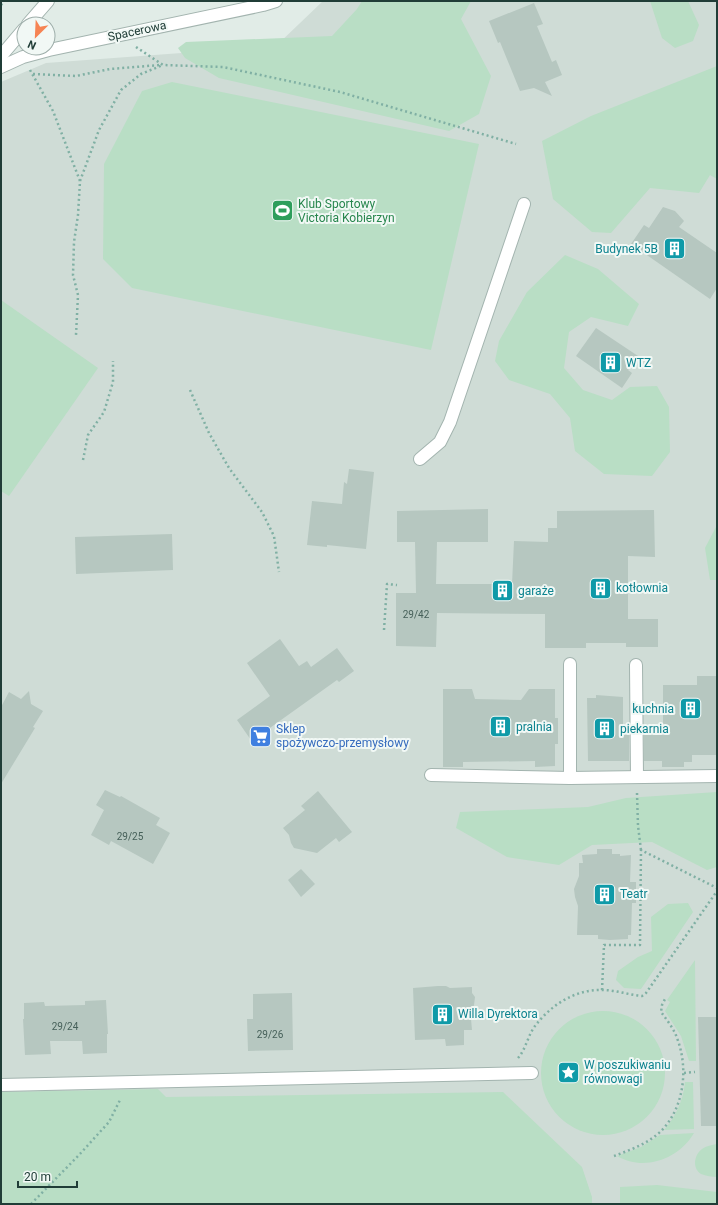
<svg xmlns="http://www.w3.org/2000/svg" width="718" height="1205" font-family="Roboto,sans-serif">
<rect width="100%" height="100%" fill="#e1ece7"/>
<polygon fill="#cfdcd6" points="323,1 717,1 717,1204 1,1204 1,82 46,63 276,46"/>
<g fill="#b9dec5">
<polygon points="362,1 471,1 461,19 491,76 479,114 449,131 219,78 185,58 178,48 186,42 332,36 357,9"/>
<polygon points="650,1 688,1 699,25 693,41 675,48 662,38"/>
<polygon points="717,66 717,179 710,175 699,193 650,188 611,233 592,232 553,199 542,141 591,116"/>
<polygon points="172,82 479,144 431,350 132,288 103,259 104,164 142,91"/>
<polygon points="565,255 598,269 639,304 628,326 591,317 569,332 564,368 583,390 612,400 630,387 657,386 669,407 670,452 652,476 604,474 575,451 570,418 550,394 509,380 495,361 499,341 527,292"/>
<polygon points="1,300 98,368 9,496 1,491"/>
<polygon points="717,525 717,580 710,580 705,548"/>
<polygon points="717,792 717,867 707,870 652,842 592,845 559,865 507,857 456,828 460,812 588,807 626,798"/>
<polygon points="688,903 693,912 641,989 624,988 616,980 618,971 638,957 652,951 651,917 668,904"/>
<polygon points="695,960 696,1061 689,1061 681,1036 665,1011 670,1002 667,1000"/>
<circle cx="603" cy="1073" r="62"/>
<path d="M685,1082H693L694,1129L664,1130C676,1116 683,1101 685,1082Z"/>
<polygon points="158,1089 166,1097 503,1092 582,1167 592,1197 592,1204 1,1204 1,1092"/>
<path d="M694,1133C679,1159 644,1172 617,1156L641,1147L660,1135Z"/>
<path d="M717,1144V1177C712,1177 706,1176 701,1174C692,1168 694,1155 702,1149C706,1146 712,1145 717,1144Z"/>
<polygon points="657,1185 717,1192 717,1204 620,1204 620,1187"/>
</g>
<g fill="#b6c7c0">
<polygon points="534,3 543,24 537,26 552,62 556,60 562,75 545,82 552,96 534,88 520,91 500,42 498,43 489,21"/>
<polygon points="663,207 675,211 684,221 679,227 717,253 717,288 710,299 631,244 644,225 649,228"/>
<polygon points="596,328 638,356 628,370 632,373 622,388 576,356"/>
<polygon points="349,469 374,472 366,549 327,545 327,547 307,545 312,501 342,504 344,482 347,484"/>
<polygon points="488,509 488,542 437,542 436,584 512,584 514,541 548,542 548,528 557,528 557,511 654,510 655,557 628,556 628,619 658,619 658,647 626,647 626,643 586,643 586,648 545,648 545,614 437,613 436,647 396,646 396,593 416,593 415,542 397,542 397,511"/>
<polygon points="172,534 173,570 76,574 75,537"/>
<polygon points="280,639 299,666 307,661 311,667 337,648 354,671 339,682 337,680 267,730 268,732 253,743 237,720 270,696 247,663"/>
<polygon points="697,676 717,676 717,755 692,755 692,762 684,762 684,767 662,767 662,761 644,761 644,733 663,733 663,685 697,685"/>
<polygon points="443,689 472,689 475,699 521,700 529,689 555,689 555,718 558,718 558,744 555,744 555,766 535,767 535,761 463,762 463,767 443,767"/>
<polygon points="29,691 31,704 43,711 33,727 35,728 1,784 1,707 9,692 21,699"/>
<polygon points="596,695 623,697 623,733 629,733 629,761 588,761 587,698 596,698"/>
<polygon points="105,790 120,797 121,796 160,818 156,825 170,833 153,864 111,841 109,845 91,835 104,810 96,805"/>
<polygon points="318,791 352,832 339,842 336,838 317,853 294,848 291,843 289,835 283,828 305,810 301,806"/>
<polygon points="597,849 612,849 612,854 620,854 620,856 631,855 630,882 636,882 636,903 632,903 631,935 628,935 628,939 610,940 598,939 598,935 577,935 578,906 575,897 574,889 579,876 579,863 583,863 582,855 597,854"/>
<polygon points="301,869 315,884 301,897 288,880"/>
<polygon points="438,986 446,986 450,988 472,987 472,993 475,997 474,1005 473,1008 473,1019 471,1019 472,1030 464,1030 464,1045 446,1046 445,1039 415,1040 413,988"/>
<polygon points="292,993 293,1050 248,1051 247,1019 253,1019 253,994"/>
<polygon points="106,1000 108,1034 107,1034 107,1053 83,1054 82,1041 50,1041 51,1054 25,1055 23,1019 24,1019 24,1003 44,1002 45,1006 85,1005 85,1001"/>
<polygon points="698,1017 717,1017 717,1126 701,1126"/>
</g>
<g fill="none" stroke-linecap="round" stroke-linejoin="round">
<defs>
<g id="minor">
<polyline points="28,24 48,1"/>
<polyline points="1,56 24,29"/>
<polyline points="1,67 23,57 49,50 263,5 276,1"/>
<polyline points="420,459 440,442 450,422 524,204"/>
<polyline points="636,665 637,777"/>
<polyline points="431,775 570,778 717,776"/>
<polyline points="570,778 570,664"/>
<polyline points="1,1085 532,1073"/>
</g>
</defs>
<use href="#minor" stroke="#a3b4af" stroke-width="14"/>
<g stroke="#80b0a4" stroke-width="2.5" stroke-dasharray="2 3" stroke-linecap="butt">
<polyline points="1,5 4,1"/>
<polyline points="136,47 163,65 223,67 340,92 516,144"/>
<polyline points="30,70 53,111 80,181 78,215 74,242 73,275 78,295 76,335"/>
<polyline points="33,74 76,76 110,69 160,65"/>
<polyline points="80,181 99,130 121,90 141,74 163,65"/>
<polyline points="190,390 209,433 229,468 262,512 274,536 279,572"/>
<polyline points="83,460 88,435 104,412 113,382 113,361"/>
<polyline points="384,630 387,584 397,585"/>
<polyline points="637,793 638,826 641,850"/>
<polyline points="602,990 604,945 640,945 641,850 717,888"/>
<path d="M518,1058C526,1049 528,1035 535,1026C551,1005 575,989 603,990C616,990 629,995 642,996L646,993L717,891"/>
<polyline points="684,1073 695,1072"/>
<path d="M614,1156C630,1150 647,1144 660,1132C684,1109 689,1069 677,1038C674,1029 667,1020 661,1012L662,1005L666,997"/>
<polyline points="31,1204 79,1155 109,1122 121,1098"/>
</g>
<use href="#minor" stroke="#fff" stroke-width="12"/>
</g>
<defs>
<symbol id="stadium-square" viewBox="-11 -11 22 22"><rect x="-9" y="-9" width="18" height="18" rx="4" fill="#2e9e5b" stroke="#f1f8f5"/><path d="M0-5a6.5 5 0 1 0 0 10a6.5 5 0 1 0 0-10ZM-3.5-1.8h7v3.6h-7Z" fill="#fff"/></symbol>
<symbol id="building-square" viewBox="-11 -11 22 22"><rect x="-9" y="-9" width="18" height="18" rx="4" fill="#0f9aa8" stroke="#f1f8f5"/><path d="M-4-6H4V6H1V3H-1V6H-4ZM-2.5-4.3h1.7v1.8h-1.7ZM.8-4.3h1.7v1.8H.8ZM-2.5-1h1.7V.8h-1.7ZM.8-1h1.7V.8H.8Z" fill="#fff"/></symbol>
<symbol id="supermarket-square" viewBox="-11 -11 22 22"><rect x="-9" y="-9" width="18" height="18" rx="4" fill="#3f7fe0" stroke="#f1f8f5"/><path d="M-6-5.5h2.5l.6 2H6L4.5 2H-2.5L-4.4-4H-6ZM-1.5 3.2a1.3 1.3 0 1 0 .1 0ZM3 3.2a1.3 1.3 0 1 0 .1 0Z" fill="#fff"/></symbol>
<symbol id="sight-square" viewBox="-11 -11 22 22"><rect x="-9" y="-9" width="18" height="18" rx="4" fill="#0f9aa8" stroke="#f1f8f5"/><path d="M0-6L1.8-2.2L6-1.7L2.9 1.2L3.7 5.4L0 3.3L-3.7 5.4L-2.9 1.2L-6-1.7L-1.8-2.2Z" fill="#fff"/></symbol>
</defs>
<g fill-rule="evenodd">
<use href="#stadium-square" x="270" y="198" width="25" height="25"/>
<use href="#building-square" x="662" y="236" width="25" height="25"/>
<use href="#building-square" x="598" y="350" width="25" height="25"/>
<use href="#building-square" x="588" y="576" width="25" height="25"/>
<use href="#building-square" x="490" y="578" width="25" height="25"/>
<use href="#building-square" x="678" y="696" width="25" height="25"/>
<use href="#building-square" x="488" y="714" width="25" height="25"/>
<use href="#building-square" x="592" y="716" width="25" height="25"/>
<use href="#supermarket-square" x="248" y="724" width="25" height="25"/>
<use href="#building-square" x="592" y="882" width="25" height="25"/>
<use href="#building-square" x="430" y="1002" width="25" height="25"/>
<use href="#sight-square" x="556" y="1060" width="25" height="25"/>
</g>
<g text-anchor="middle" stroke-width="4" stroke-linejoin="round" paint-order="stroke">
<g font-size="10" fill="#466059">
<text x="416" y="618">29/42</text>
<text x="130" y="840">29/25</text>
<text x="65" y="1030">29/24</text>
<text x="270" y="1038">29/26</text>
</g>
<g font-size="12" fill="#203d37" stroke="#f1f8f5">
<text transform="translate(137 31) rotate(-12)" y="4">Spacerowa</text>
</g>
<g font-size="12" fill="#27864d" stroke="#f1f8f5" text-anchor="start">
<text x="298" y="208">Klub Sportowy<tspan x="298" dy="14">Victoria Kobierzyn</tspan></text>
</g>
<g font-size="12" fill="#0d838f" stroke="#f1f8f5" text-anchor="start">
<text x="658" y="253" text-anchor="end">Budynek 5B</text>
<text x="626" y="367">WTZ</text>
<text x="616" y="592">kotłownia</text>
<text x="518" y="595">garaże</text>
<text x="674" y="713" text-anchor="end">kuchnia</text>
<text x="516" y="731">pralnia</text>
<text x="620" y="733">piekarnia</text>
<text x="620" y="898">Teatr</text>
<text x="458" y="1018">Willa Dyrektora</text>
<text x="584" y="1069">W poszukiwaniu<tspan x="584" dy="14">równowagi</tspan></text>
</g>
<g font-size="12" fill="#366cbe" stroke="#f1f8f5" text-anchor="start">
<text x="276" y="733">Sklep<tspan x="276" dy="14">spożywczo-przemysłowy</tspan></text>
</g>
</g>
<rect width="718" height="1205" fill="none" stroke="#203d37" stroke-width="4"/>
<g transform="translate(36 36) rotate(204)"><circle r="19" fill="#f1f8f5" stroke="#9dada9"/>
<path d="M0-3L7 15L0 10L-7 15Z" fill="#f68454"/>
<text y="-6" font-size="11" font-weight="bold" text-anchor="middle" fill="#203d37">N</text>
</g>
<path d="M18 1181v6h59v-6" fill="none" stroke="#203d37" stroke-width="2"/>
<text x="24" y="1181" font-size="12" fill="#203d37" stroke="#f1f8f5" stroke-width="3" paint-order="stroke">20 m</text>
</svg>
